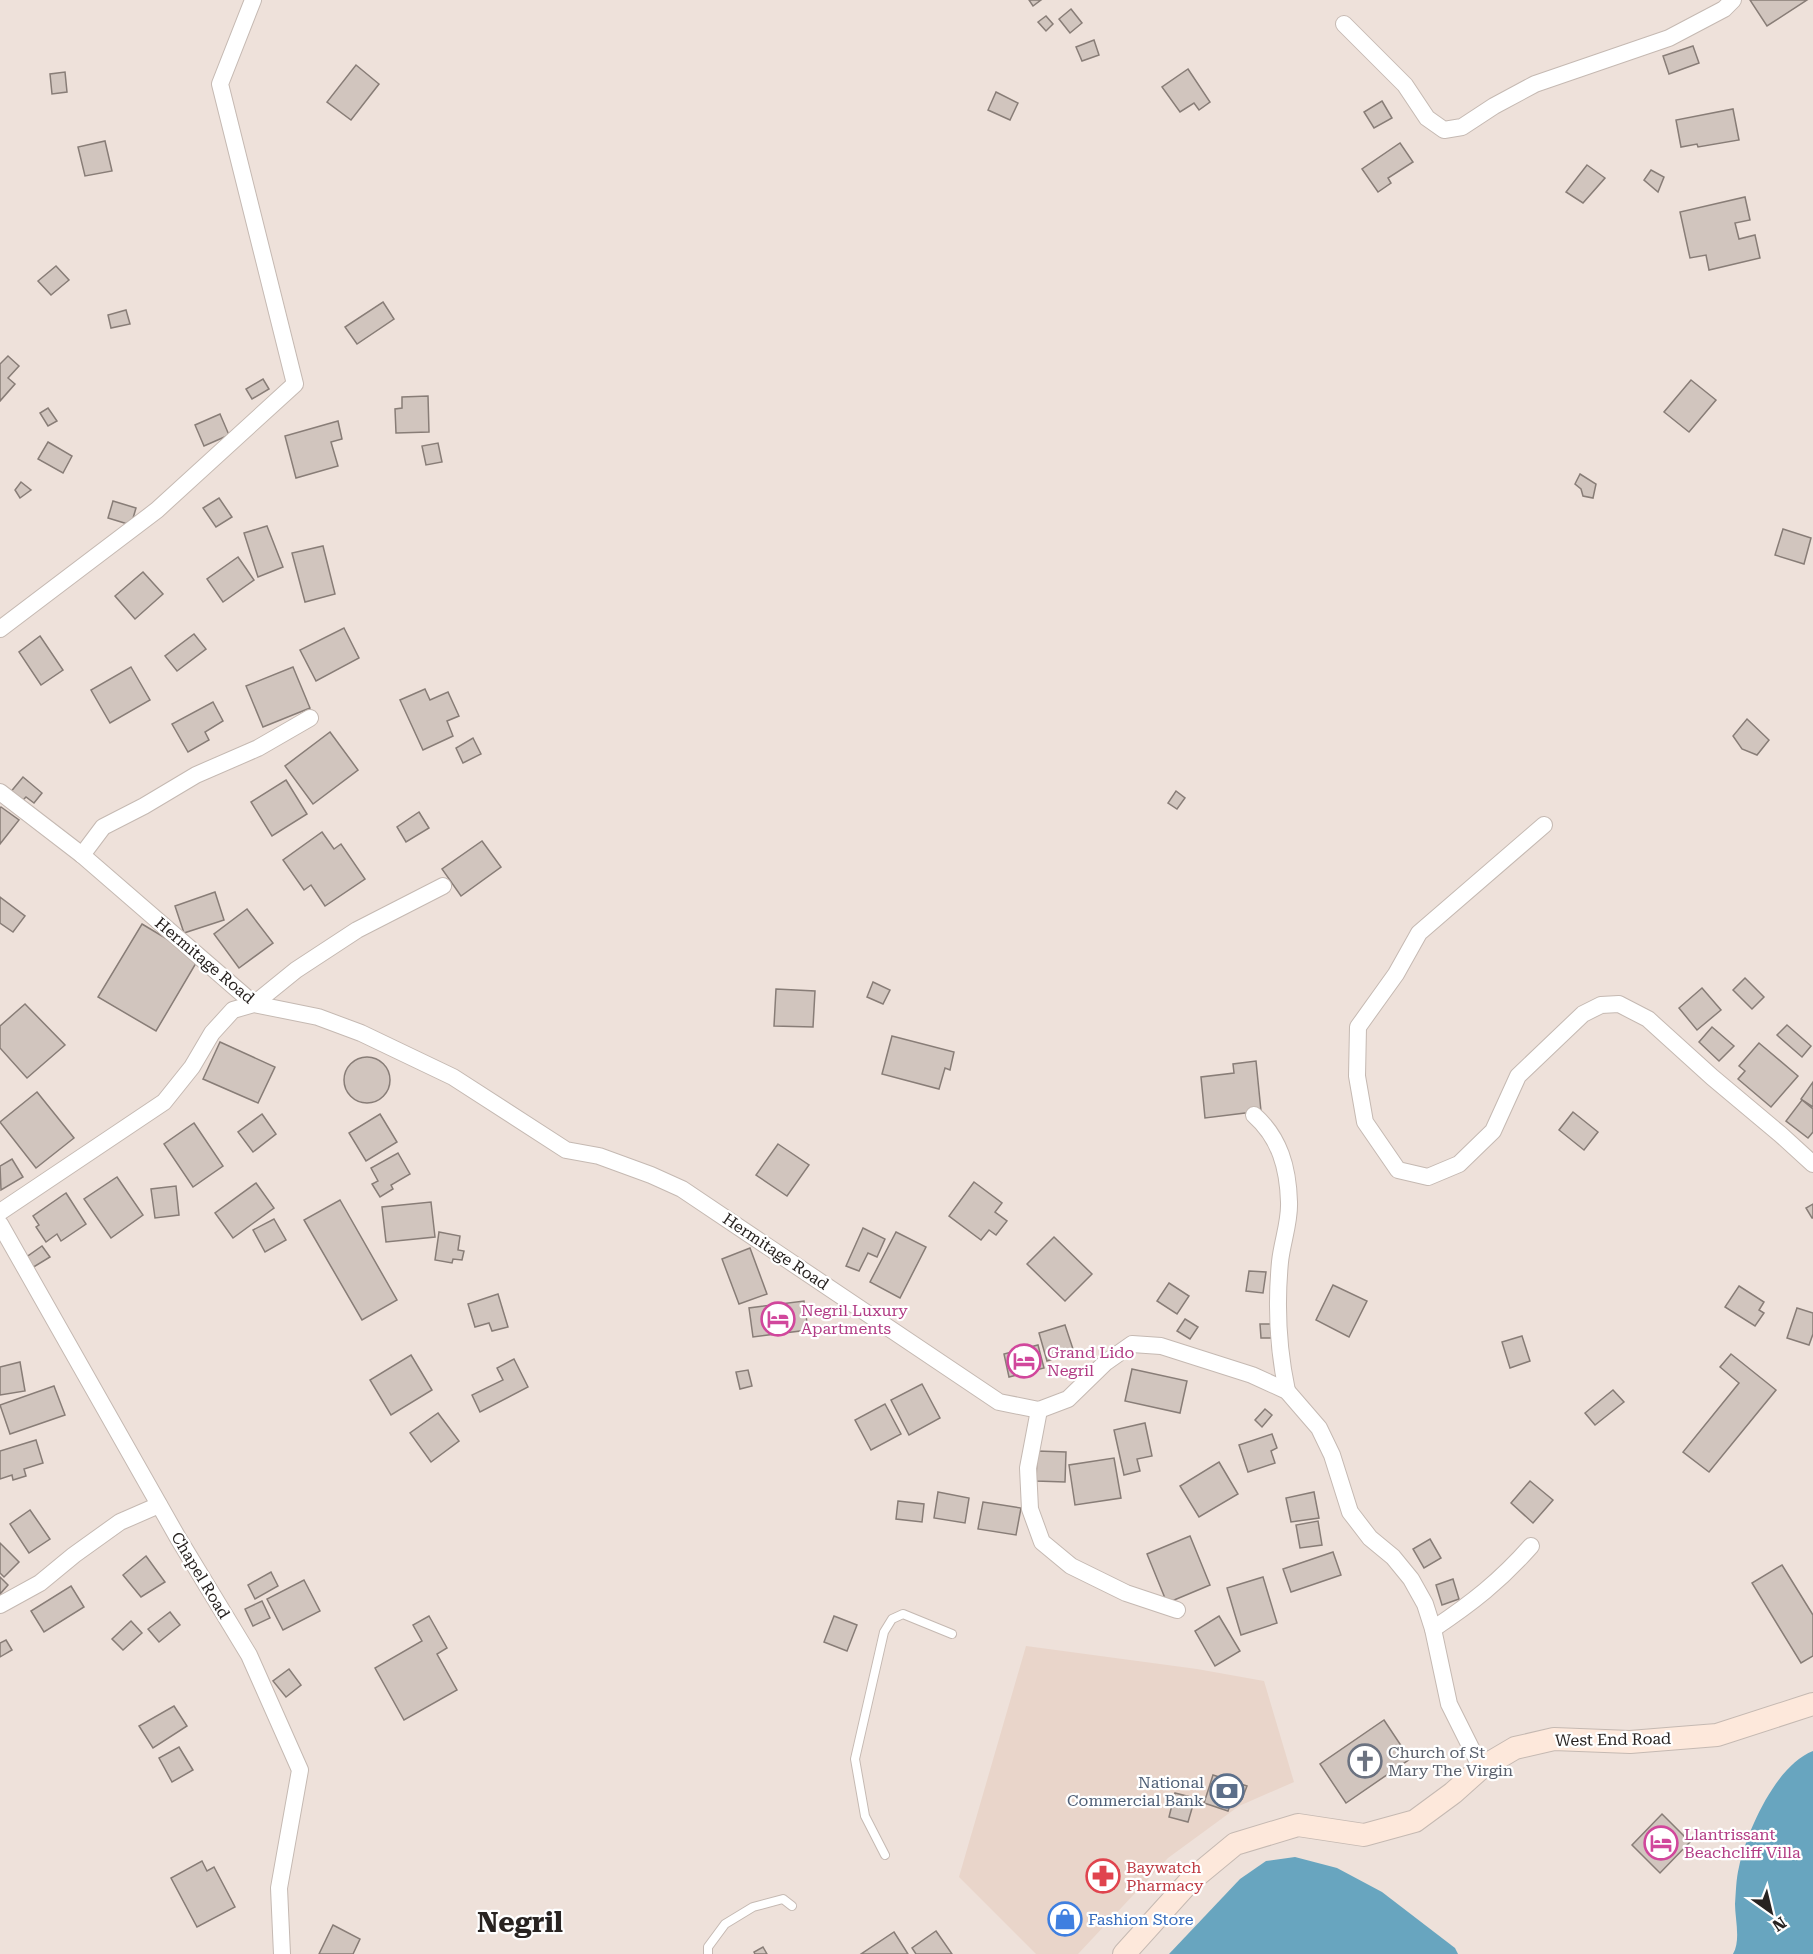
<svg xmlns="http://www.w3.org/2000/svg" width="1813" height="1954" font-family="'Roboto Serif',serif">
<rect width="100%" height="100%" fill="#eee1da"/>
<polygon fill="#e9d5ca" points="1026,1646 1197,1669 1264,1681 1294,1782 1239,1806 1168,1858 1078,1954 1036,1954 959,1877"/>
<g fill="#68a5bf">
<path d="M1813,1751V1954H1733C1741,1940 1735,1919 1735,1904C1736,1892 1736,1879 1739,1867C1747,1831 1776,1765 1813,1751Z"/>
<polygon points="1295,1857 1337,1868 1382,1892 1455,1948 1458,1954 1169,1954 1240,1879 1266,1861"/>
</g>
<g fill="#d1c5be" stroke="#887d77" stroke-width="1.5">
<polygon points="1029,0 1041,0 1033,6"/>
<polygon points="1750,0 1807,0 1767,26"/>
<polygon points="1071,9 1082,23 1070,33 1059,19"/>
<polygon points="1046,16 1053,24 1046,31 1038,22"/>
<polygon points="1094,40 1099,55 1082,61 1076,47"/>
<polygon points="1693,46 1699,63 1669,74 1663,56"/>
<polygon points="356,65 379,84 351,120 327,102"/>
<polygon points="1188,69 1210,102 1199,110 1194,103 1180,112 1162,87"/>
<polygon points="65,72 67,92 52,94 50,74"/>
<polygon points="996,92 1018,103 1010,120 988,110"/>
<polygon points="1382,101 1392,118 1374,128 1364,112"/>
<polygon points="1733,109 1739,140 1698,147 1697,144 1681,147 1676,120"/>
<polygon points="105,141 112,171 85,176 78,147"/>
<polygon points="1400,143 1413,162 1388,178 1391,183 1378,192 1362,169"/>
<polygon points="1587,165 1605,178 1583,203 1566,192"/>
<polygon points="1651,170 1664,177 1658,192 1644,180"/>
<polygon points="1745,197 1750,220 1735,223 1739,239 1755,235 1760,258 1709,270 1706,255 1690,258 1680,212"/>
<polygon points="56,266 69,280 51,295 38,281"/>
<polygon points="383,302 394,319 357,344 345,327"/>
<polygon points="126,310 130,324 111,328 108,315"/>
<polygon points="8,356 19,366 8,378 15,384 0,401 0,364"/>
<polygon points="263,379 269,389 252,399 246,389"/>
<polygon points="1691,380 1716,400 1689,432 1664,412"/>
<polygon points="428,396 429,432 396,433 395,409 402,408 402,397"/>
<polygon points="48,408 57,421 48,426 40,413"/>
<polygon points="220,414 229,435 204,446 195,425"/>
<polygon points="338,421 342,439 331,442 338,466 296,478 285,436"/>
<polygon points="48,442 72,456 63,473 38,459"/>
<polygon points="438,443 442,462 426,465 422,446"/>
<polygon points="1580,474 1596,484 1593,498 1583,496 1581,489 1575,484"/>
<polygon points="21,482 31,490 20,498 15,490"/>
<polygon points="219,498 232,517 216,527 203,508"/>
<polygon points="113,501 136,508 131,525 108,518"/>
<polygon points="267,526 283,567 258,577 244,533"/>
<polygon points="1783,529 1811,538 1804,564 1775,555"/>
<polygon points="323,546 335,594 305,602 292,553"/>
<polygon points="238,557 254,580 223,602 207,579"/>
<polygon points="143,572 163,594 135,619 115,596"/>
<polygon points="344,628 359,658 316,681 300,650"/>
<polygon points="194,634 206,649 177,671 165,656"/>
<polygon points="40,636 63,670 41,685 19,652"/>
<polygon points="131,667 150,700 110,723 91,690"/>
<polygon points="293,667 310,708 263,727 246,686"/>
<polygon points="425,689 430,700 448,692 459,716 447,721 453,736 423,750 400,700"/>
<polygon points="213,702 223,721 205,732 209,740 188,752 172,724"/>
<polygon points="1747,719 1769,740 1757,755 1742,749 1733,736"/>
<polygon points="330,732 358,770 313,804 285,766"/>
<polygon points="473,738 481,754 463,763 456,748"/>
<polygon points="23,777 42,793 34,803 26,797 20,803 9,794"/>
<polygon points="286,780 307,814 272,836 251,802"/>
<polygon points="1176,791 1185,798 1177,809 1168,803"/>
<polygon points="1,807 19,820 0,844 0,808"/>
<polygon points="419,812 429,828 406,842 397,827"/>
<polygon points="322,832 334,849 341,844 365,879 325,906 311,885 304,890 283,860"/>
<polygon points="482,841 501,867 461,896 442,869"/>
<polygon points="215,892 224,920 184,933 175,906"/>
<polygon points="0,897 25,916 13,932 0,923"/>
<polygon points="247,909 273,943 239,968 214,934"/>
<polygon points="142,924 199,958 156,1031 98,997"/>
<polygon points="1745,978 1764,997 1752,1009 1733,990"/>
<polygon points="873,982 890,990 883,1004 867,997"/>
<polygon points="1702,988 1721,1010 1697,1030 1679,1008"/>
<polygon points="776,989 815,991 813,1027 774,1026"/>
<polygon points="25,1004 65,1045 27,1078 0,1048 0,1026"/>
<polygon points="1787,1025 1811,1046 1802,1057 1777,1035"/>
<polygon points="1712,1027 1734,1046 1719,1061 1699,1042"/>
<polygon points="892,1036 954,1052 950,1070 945,1068 939,1089 882,1074"/>
<polygon points="220,1042 275,1067 258,1103 203,1079"/>
<polygon points="1759,1043 1798,1076 1771,1107 1738,1079 1745,1071 1739,1066"/>
<circle cx="367" cy="1080" r="23"/>
<polygon points="1256,1061 1261,1111 1205,1118 1201,1077 1234,1073 1233,1064"/>
<polygon points="1813,1082 1813,1107 1801,1099"/>
<polygon points="37,1092 74,1138 36,1168 0,1122"/>
<polygon points="1802,1100 1813,1109 1813,1132 1808,1138 1786,1121"/>
<polygon points="1573,1112 1598,1132 1584,1150 1559,1130"/>
<polygon points="262,1114 276,1134 253,1152 238,1132"/>
<polygon points="380,1114 397,1142 366,1161 349,1133"/>
<polygon points="194,1123 223,1166 193,1187 164,1144"/>
<polygon points="778,1144 809,1165 787,1196 756,1175"/>
<polygon points="398,1153 410,1174 391,1185 393,1189 380,1197 372,1184 378,1181 371,1168"/>
<polygon points="12,1159 23,1177 1,1190 0,1166"/>
<polygon points="117,1177 143,1215 111,1238 84,1199"/>
<polygon points="974,1182 1002,1203 995,1212 1007,1221 996,1235 989,1230 981,1240 949,1216"/>
<polygon points="256,1183 274,1208 233,1238 215,1213"/>
<polygon points="176,1186 179,1215 155,1218 151,1189"/>
<polygon points="66,1193 86,1224 61,1241 57,1234 46,1242 36,1227 39,1225 33,1216"/>
<polygon points="340,1200 397,1300 362,1320 304,1220"/>
<polygon points="431,1202 435,1237 386,1242 382,1207"/>
<polygon points="1813,1204 1813,1218 1812,1218 1806,1208"/>
<polygon points="274,1219 286,1240 265,1252 253,1230"/>
<polygon points="863,1228 885,1239 877,1257 868,1253 859,1271 846,1266"/>
<polygon points="439,1232 460,1236 458,1250 464,1251 462,1260 453,1259 452,1263 435,1260"/>
<polygon points="896,1232 926,1247 900,1298 870,1282"/>
<polygon points="1054,1237 1092,1274 1065,1301 1027,1264"/>
<polygon points="42,1246 50,1257 32,1268 25,1258"/>
<polygon points="750,1248 767,1294 739,1304 722,1259"/>
<polygon points="1249,1271 1266,1272 1263,1293 1246,1291"/>
<polygon points="1169,1283 1189,1296 1177,1314 1157,1301"/>
<polygon points="1333,1285 1367,1301 1349,1337 1316,1320"/>
<polygon points="1739,1286 1764,1302 1759,1310 1764,1313 1755,1326 1725,1307"/>
<polygon points="498,1294 508,1327 492,1331 489,1323 475,1327 468,1304"/>
<polygon points="804,1301 808,1330 753,1337 749,1308"/>
<polygon points="1797,1308 1813,1313 1813,1334 1809,1345 1787,1338"/>
<polygon points="1185,1319 1198,1327 1190,1339 1177,1331"/>
<polygon points="1260,1324 1276,1324 1276,1338 1261,1338"/>
<polygon points="1065,1325 1074,1352 1047,1361 1039,1333"/>
<polygon points="1522,1336 1530,1361 1510,1368 1502,1342"/>
<polygon points="1038,1345 1044,1368 1009,1377 1004,1354"/>
<polygon points="1731,1354 1776,1390 1709,1472 1683,1452 1739,1383 1720,1367"/>
<polygon points="411,1355 432,1390 391,1415 370,1380"/>
<polygon points="514,1359 528,1387 480,1412 472,1395 503,1380 497,1368"/>
<polygon points="20,1362 25,1391 0,1395 0,1367"/>
<polygon points="1132,1369 1187,1381 1180,1413 1125,1401"/>
<polygon points="748,1370 752,1386 740,1389 736,1372"/>
<polygon points="922,1384 940,1418 909,1435 891,1400"/>
<polygon points="54,1386 65,1415 10,1434 0,1405"/>
<polygon points="1613,1390 1624,1402 1595,1425 1585,1413"/>
<polygon points="885,1404 901,1434 871,1450 855,1420"/>
<polygon points="1265,1409 1272,1415 1262,1427 1255,1420"/>
<polygon points="438,1413 459,1441 431,1462 410,1433"/>
<polygon points="1145,1423 1152,1456 1137,1459 1140,1471 1124,1475 1114,1430"/>
<polygon points="1272,1434 1277,1448 1271,1451 1275,1463 1248,1472 1239,1445"/>
<polygon points="36,1440 43,1463 24,1469 26,1476 13,1480 12,1475 0,1479 0,1451"/>
<polygon points="1037,1451 1066,1452 1065,1482 1036,1481"/>
<polygon points="1114,1458 1121,1498 1075,1505 1069,1465"/>
<polygon points="1219,1462 1238,1494 1199,1517 1180,1486"/>
<polygon points="1530,1481 1553,1500 1533,1523 1511,1503"/>
<polygon points="938,1492 969,1498 965,1523 934,1518"/>
<polygon points="1314,1492 1319,1518 1291,1522 1286,1498"/>
<polygon points="898,1501 924,1504 922,1522 896,1519"/>
<polygon points="983,1502 1021,1508 1016,1535 978,1529"/>
<polygon points="30,1510 50,1539 29,1553 10,1524"/>
<polygon points="1318,1521 1322,1545 1300,1548 1296,1525"/>
<polygon points="1190,1536 1210,1585 1167,1603 1147,1554"/>
<polygon points="1430,1539 1441,1558 1424,1568 1413,1549"/>
<polygon points="0,1543 19,1562 4,1577 0,1573"/>
<polygon points="1333,1552 1341,1575 1291,1592 1283,1569"/>
<polygon points="146,1556 165,1582 141,1597 123,1575"/>
<polygon points="1782,1565 1813,1615 1813,1656 1801,1663 1752,1583"/>
<polygon points="271,1572 278,1586 255,1599 248,1585"/>
<polygon points="0,1577 8,1585 0,1594"/>
<polygon points="1263,1577 1277,1623 1241,1635 1227,1588"/>
<polygon points="1453,1579 1459,1599 1442,1605 1436,1585"/>
<polygon points="304,1580 320,1611 283,1630 267,1599"/>
<polygon points="71,1586 84,1607 44,1632 31,1611"/>
<polygon points="262,1601 270,1618 253,1626 245,1609"/>
<polygon points="170,1612 180,1625 159,1642 148,1629"/>
<polygon points="429,1616 447,1648 437,1654 457,1690 404,1720 375,1668 422,1641 413,1625"/>
<polygon points="834,1616 857,1625 847,1651 824,1642"/>
<polygon points="1219,1616 1240,1651 1215,1666 1195,1631"/>
<polygon points="131,1621 142,1633 123,1650 112,1639"/>
<polygon points="6,1640 12,1650 0,1657 0,1643"/>
<polygon points="289,1669 301,1685 286,1697 273,1681"/>
<polygon points="174,1706 187,1726 153,1748 139,1726"/>
<polygon points="1384,1720 1410,1759 1346,1803 1320,1764"/>
<polygon points="179,1747 193,1770 172,1782 159,1758"/>
<polygon points="1213,1775 1247,1786 1242,1799 1233,1796 1228,1811 1204,1803"/>
<polygon points="1175,1793 1195,1798 1188,1822 1169,1817"/>
<polygon points="1662,1814 1690,1842 1660,1873 1632,1845"/>
<polygon points="202,1861 207,1871 214,1867 235,1907 197,1927 171,1878"/>
<polygon points="1093,1863 1119,1870 1114,1889 1088,1882"/>
<polygon points="1053,1908 1081,1916 1077,1930 1049,1922"/>
<polygon points="333,1925 360,1939 353,1954 319,1954"/>
<polygon points="936,1931 952,1954 916,1954 912,1948"/>
<polygon points="894,1932 908,1954 861,1954"/>
<polygon points="763,1947 767,1954 755,1954 754,1952"/>
</g>
<g fill="none" stroke-linecap="round" stroke-linejoin="round">
<defs>
<g id="service">
<polyline points="885,1855 865,1816 855,1759 884,1632 892,1619 903,1614 952,1634"/>
<polyline points="708,1954 708,1947 725,1924 753,1907 783,1899 792,1906"/>
</g>
<g id="minor">
<polyline points="1344,24 1405,85 1427,118 1444,130 1462,127 1494,106 1535,84 1669,38 1724,9 1733,0"/>
<polyline points="0,629 157,510 295,384 220,84 253,0"/>
<polyline points="0,792 82,855 254,1004 318,1017 361,1033 453,1077 566,1150 599,1156 651,1175 682,1189 999,1402 1039,1410 1068,1399 1105,1363 1132,1344 1161,1346 1252,1375 1287,1391 1319,1428 1332,1455 1350,1512 1370,1538 1393,1557 1411,1579 1425,1604 1433,1629 1449,1704 1481,1768"/>
<polyline points="1544,825 1419,933 1396,974 1358,1027 1357,1076 1365,1122 1398,1170 1428,1177 1459,1164 1493,1131 1518,1076 1583,1014 1601,1005 1619,1004 1648,1019 1712,1077 1780,1134 1813,1164"/>
<polyline points="82,855 103,827 144,806 196,775 258,748 310,718"/>
<path d="M1254,1115C1280,1138 1288,1168 1289,1202C1290,1222 1282,1242 1280,1262C1276,1304 1278,1349 1287,1391"/>
<polyline points="0,1212 164,1102 192,1067 212,1033 233,1010 254,1004 296,970 357,930 443,886"/>
<polyline points="0,1224 178,1538 249,1655 300,1770 279,1888 282,1954"/>
<polyline points="1039,1410 1028,1468 1030,1509 1042,1542 1071,1566 1126,1593 1177,1610"/>
<polyline points="0,1605 40,1583 74,1555 120,1522 159,1505"/>
<path d="M1433,1629C1472,1603 1500,1581 1531,1546"/>
</g>
<polyline id="secondary" points="1124,1954 1189,1882 1235,1844 1298,1825 1364,1835 1415,1821 1453,1793 1481,1768 1515,1748 1554,1739 1630,1742 1717,1735 1813,1704"/>
</defs>
<use href="#service" stroke="#c5b9b2" stroke-width="10"/>
<use href="#minor" stroke="#c5b9b2" stroke-width="18"/>
<use href="#secondary" stroke="#c5b9b2" stroke-width="24"/>
<use href="#service" stroke="#fff" stroke-width="8"/>
<use href="#minor" stroke="#fff" stroke-width="16"/>
<use href="#secondary" stroke="#fde8db" stroke-width="22"/>
</g>
<defs>
<symbol id="hotel-ring" viewBox="-11 -11 22 22"><circle r="9.5" fill="#fff" stroke="#d1479c" stroke-width="1.5"/><path d="M-6-4.5h1.5V1H6V5H4.5V3h-9V5H-6ZM-4 0a1.8 1.8 0 1 1 3.6 0ZM.5 0V-2.5h3Q6-2.5 6 0Z" fill="#d1479c"/></symbol>
<symbol id="church-ring" viewBox="-11 -11 22 22"><circle r="9.5" fill="#fff" stroke="#6b7280" stroke-width="1.5"/><path d="M-1.2-6h2.4v3.5h3.3v2.4h-3.3V6h-2.4V-.1h-3.3v-2.4h3.3Z" fill="#6b7280"/></symbol>
<symbol id="bank-ring" viewBox="-11 -11 22 22"><circle r="9.5" fill="#fff" stroke="#5c6f8a" stroke-width="1.5"/><path d="M-6-4H6V4H-6ZM0-2.3a2.3 2.3 0 1 0 0 4.6a2.3 2.3 0 1 0 0-4.6Z" fill="#5c6f8a"/></symbol>
<symbol id="pharmacy-ring" viewBox="-11 -11 22 22"><circle r="9.5" fill="#fff" stroke="#e0444e" stroke-width="1.5"/><path d="M-2-6h4v4h4v4h-4v4h-4v-4h-4v-4h4Z" fill="#e0444e"/></symbol>
<symbol id="shop-ring" viewBox="-11 -11 22 22"><circle r="9.5" fill="#fff" stroke="#3f7fe0" stroke-width="1.5"/><path d="M-5-2.5h2.3a2.7 3.5 0 0 1 5.4 0H5L5.5 6h-11ZM-1.5-2.5h3a1.5 2.3 0 0 0-3 0Z" fill="#3f7fe0"/></symbol>
</defs>
<g fill-rule="evenodd">
<use href="#hotel-ring" x="759" y="1300" width="38" height="38"/>
<use href="#hotel-ring" x="1005" y="1342" width="38" height="38"/>
<use href="#church-ring" x="1346" y="1742" width="38" height="38"/>
<use href="#bank-ring" x="1208" y="1772" width="38" height="38"/>
<use href="#hotel-ring" x="1642" y="1824" width="38" height="38"/>
<use href="#pharmacy-ring" x="1084" y="1857" width="38" height="38"/>
<use href="#shop-ring" x="1046" y="1900" width="38" height="38"/>
</g>
<g text-anchor="middle" stroke-width="4.5" stroke-linejoin="round" paint-order="stroke">
<g font-size="16" fill="#282321" stroke="#fff">
<text transform="translate(205 960) rotate(40)" y="6">Hermitage Road</text>
<text transform="translate(776 1251) rotate(34)" y="6">Hermitage Road</text>
<text transform="translate(201 1575) rotate(59)" y="6">Chapel Road</text>
<text transform="translate(1613 1739) rotate(-1)" y="6">West End Road</text>
</g>
<g font-size="16" fill="#b23c85" stroke="#fff" text-anchor="start">
<text x="801" y="1316">Negril Luxury<tspan x="801" dy="18">Apartments</tspan></text>
<text x="1047" y="1358">Grand Lido<tspan x="1047" dy="18">Negril</tspan></text>
<text x="1684" y="1840">Llantrissant<tspan x="1684" dy="18">Beachcliff Villa</tspan></text>
</g>
<g font-size="16" fill="#5b616d" stroke="#fff" text-anchor="start">
<text x="1388" y="1758">Church of St<tspan x="1388" dy="18">Mary The Virgin</tspan></text>
</g>
<g font-size="16" fill="#4e5e75" stroke="#fff" text-anchor="end">
<text x="1204" y="1788">National<tspan x="1204" dy="18">Commercial Bank</tspan></text>
</g>
<g font-size="16" fill="#be3a42" stroke="#fff" text-anchor="start">
<text x="1126" y="1873">Baywatch<tspan x="1126" dy="18">Pharmacy</tspan></text>
</g>
<g font-size="16" fill="#366cbe" stroke="#fff" text-anchor="start">
<text x="1088" y="1925">Fashion Store</text>
</g>
<g font-size="28" font-weight="bold" fill="#282321" stroke="#fff">
<text x="520" y="1932">Negril</text>
</g>
</g>
<g transform="translate(1771 1912) rotate(146)" stroke="#ffffff" stroke-width="4.5" paint-order="stroke">
<path d="M0-4.5L10 22L0 15L-10 22Z" fill="#282321"/>
<text y="-9" font-size="16" font-weight="bold" text-anchor="middle" fill="#282321">N</text>
</g>
</svg>
